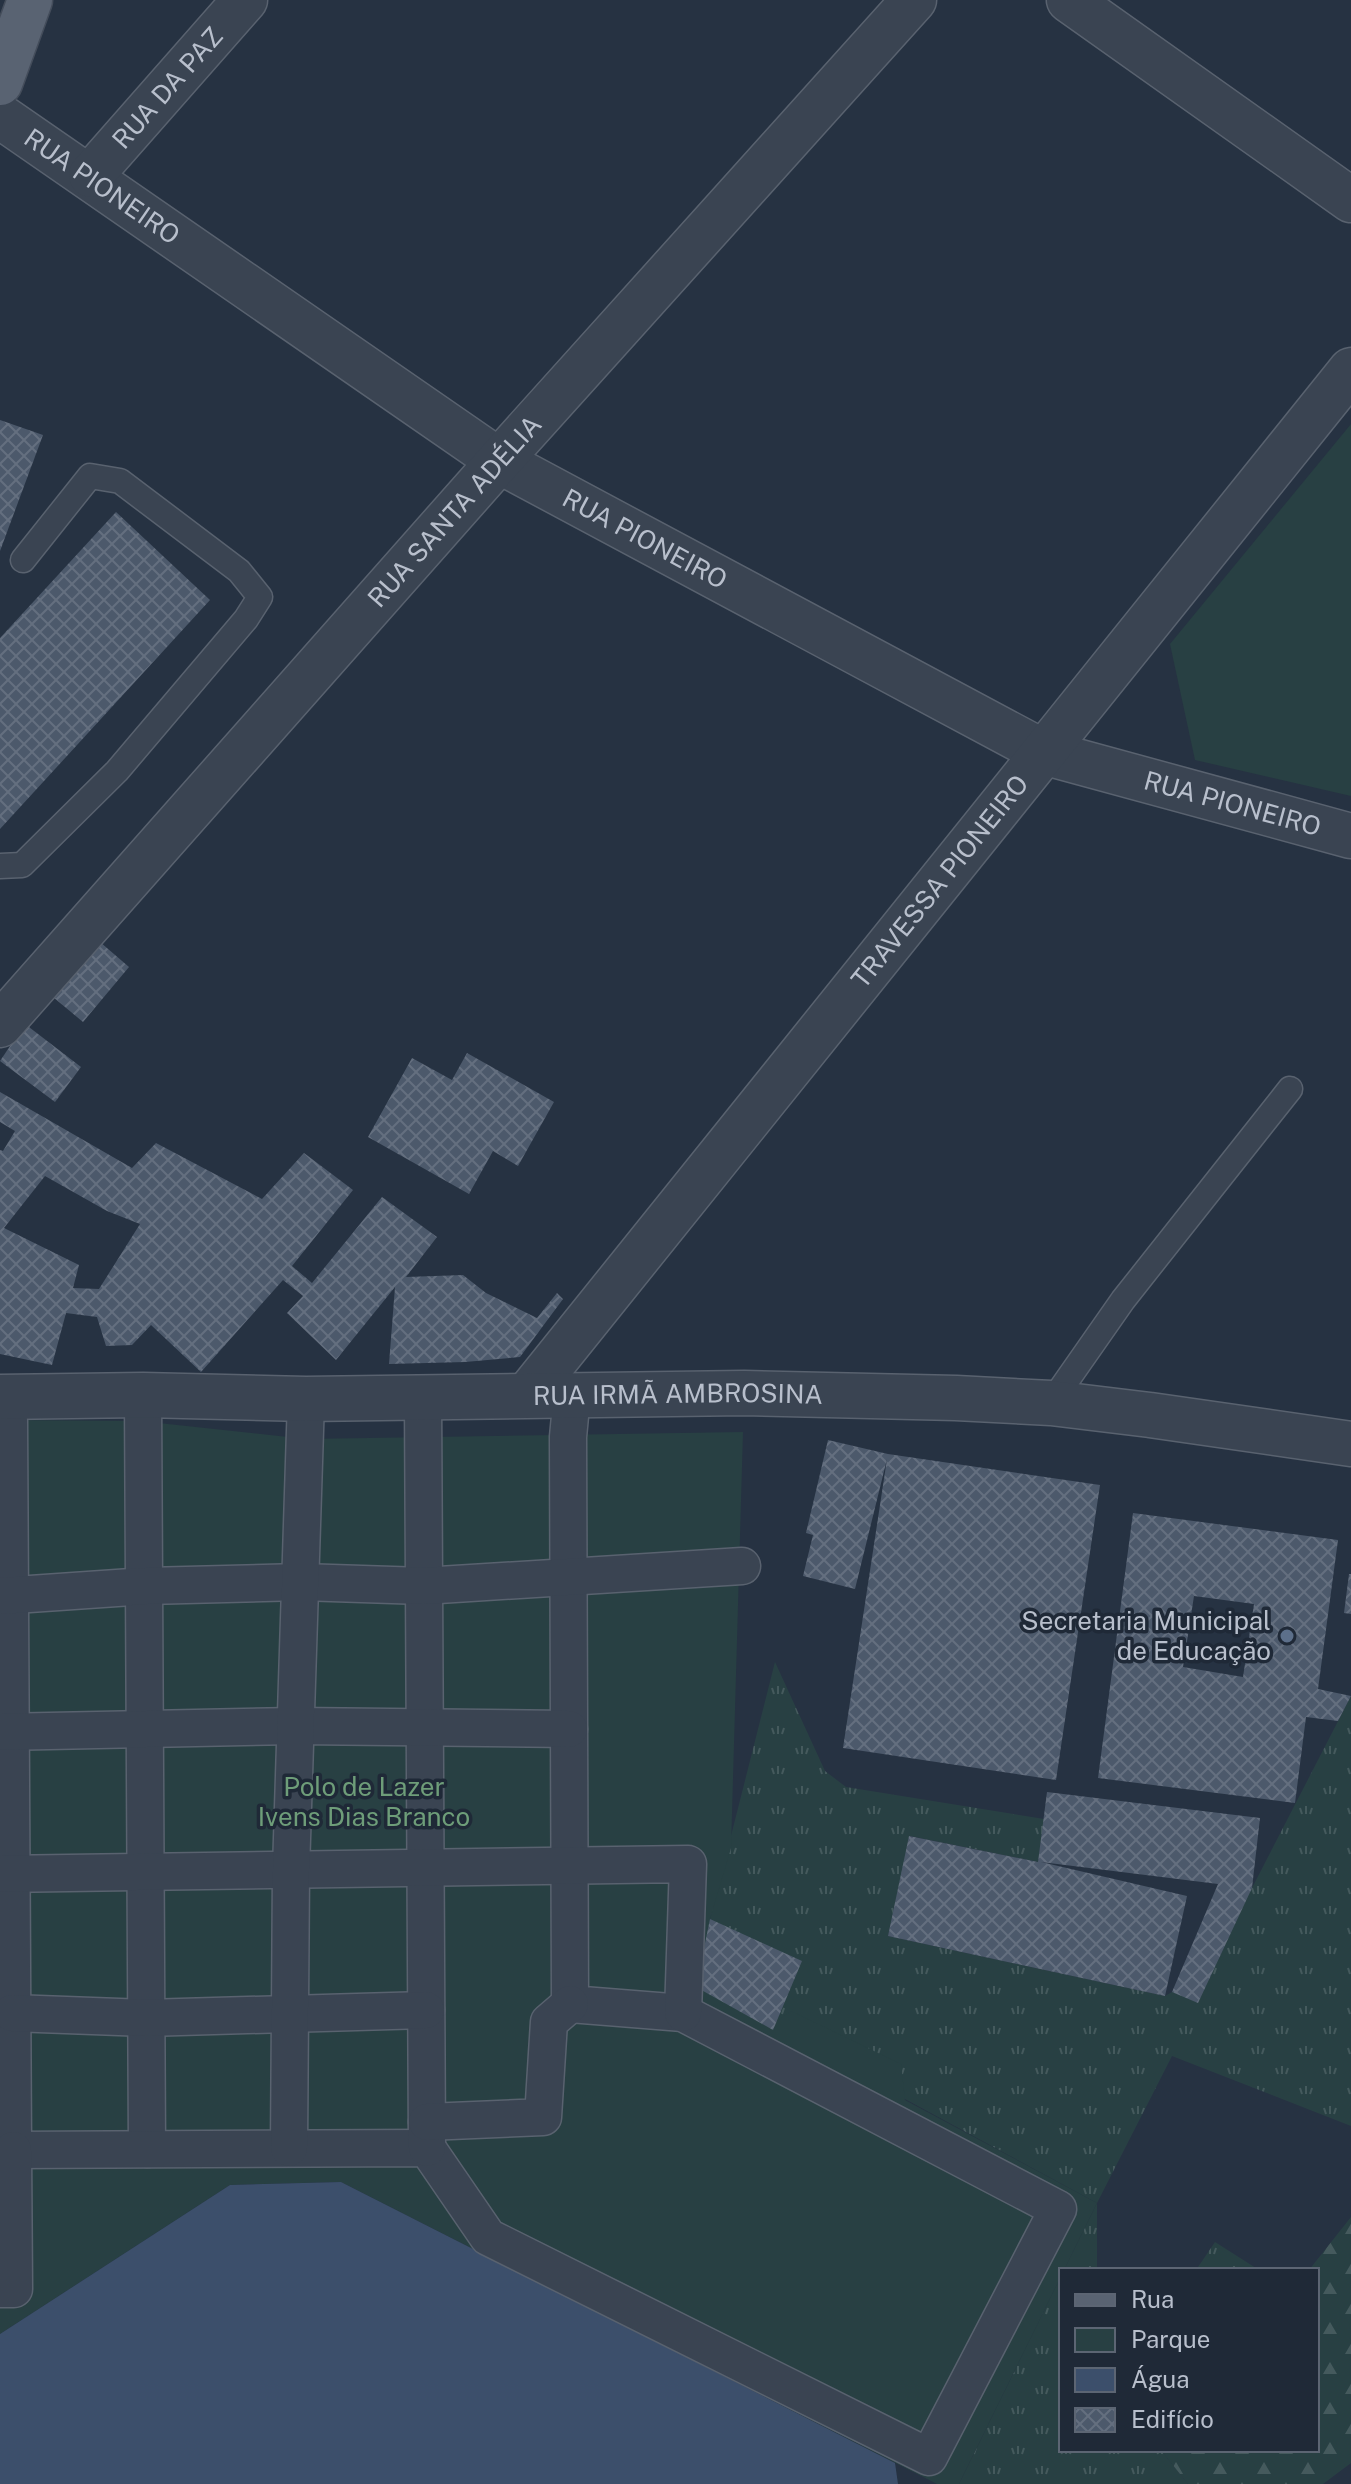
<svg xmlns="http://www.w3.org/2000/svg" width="1351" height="2484" font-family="'Public Sans',sans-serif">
<defs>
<pattern id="grass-tufts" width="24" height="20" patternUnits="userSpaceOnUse" patternTransform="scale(2)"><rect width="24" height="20" fill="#284043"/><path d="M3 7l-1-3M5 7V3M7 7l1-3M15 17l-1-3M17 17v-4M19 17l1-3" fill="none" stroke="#455a5d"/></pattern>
<pattern id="forest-firs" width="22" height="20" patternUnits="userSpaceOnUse" patternTransform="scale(2)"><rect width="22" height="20" fill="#284043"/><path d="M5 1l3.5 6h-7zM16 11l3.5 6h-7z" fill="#455a5d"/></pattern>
<pattern id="building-cross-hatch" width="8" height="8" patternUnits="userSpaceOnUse" patternTransform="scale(2)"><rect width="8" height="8" fill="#4c596b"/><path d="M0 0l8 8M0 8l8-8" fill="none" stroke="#646f7f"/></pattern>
</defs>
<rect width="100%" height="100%" fill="#263242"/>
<g fill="url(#grass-tufts)">
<polygon points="775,1662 825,1771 846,1787 1044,1819 1038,1862 910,1836 888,1936 1165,1996 1172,1992 1252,1888 1351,1696 1351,2126 1172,2056 1097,2203 1097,2270 1064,2270 1097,2203 905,2099 776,2023 710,1919"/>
<polygon points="1215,2242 1259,2270 1196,2270"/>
<polygon points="1061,2276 1061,2450 1167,2450 1164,2454 1188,2484 959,2484"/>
</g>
<polygon fill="url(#forest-firs)" points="1351,2217 1351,2463 1323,2484 1188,2484 1164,2454 1167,2450 1317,2450 1317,2270 1309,2270"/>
<g fill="#284043">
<polygon points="1351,424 1351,796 1195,760 1170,644"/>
<polygon points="0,1420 140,1421 306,1439 743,1432 731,1848 710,1919 802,1961 777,2021 791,2011 901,2064 905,2100 1097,2203 959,2484 937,2484 341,2182 230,2185 0,2334"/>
</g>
<polygon fill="#3c4f6b" points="341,2182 895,2463 898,2484 0,2484 0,2334 230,2185"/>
<g fill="url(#building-cross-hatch)" fill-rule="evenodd">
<polygon points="0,420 43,435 0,551"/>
<polygon points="116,512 210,600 0,829 0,638"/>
<polygon points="100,942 129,967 83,1022 53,997"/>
<polygon points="25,1024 81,1067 55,1102 0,1061"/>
<polygon points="467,1053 554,1102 518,1166 493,1151 469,1194 368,1137 412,1058 452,1080"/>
<path d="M0,1092L132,1168L156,1143L262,1199L304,1153L353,1190L292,1266L312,1283L382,1197L437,1237L406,1277L463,1275L486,1293L537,1318L557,1293L563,1299L520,1357L465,1362L389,1364L395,1287L336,1360L287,1313L303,1296L283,1280L201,1372L151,1325L132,1345L106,1346L97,1317L66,1313L52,1365L0,1354V1150L3,1151L15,1131L0,1122ZM45,1176L107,1211L140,1224L99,1289L73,1288L79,1265L4,1228Z"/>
<polygon points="828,1440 888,1454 1100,1485 1056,1780 843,1748 887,1459 855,1589 803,1576 813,1535 806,1533"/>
<path d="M1133,1513L1338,1540L1318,1689L1351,1696L1338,1721L1306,1717L1295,1803L1098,1778ZM1194,1596L1254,1604L1243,1677L1183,1667Z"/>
<polygon points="1349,1574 1351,1574 1351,1614 1344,1613"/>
<polygon points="1047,1792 1260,1818 1252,1888 1198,2003 1172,1992 1218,1884 1041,1862 1187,1896 1165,1996 888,1936 909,1836 1038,1862"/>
<polygon points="710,1919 802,1961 773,2030 696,1987"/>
</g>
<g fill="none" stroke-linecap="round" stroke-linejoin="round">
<defs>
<g id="service">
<polyline points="0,866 22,865 117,771 246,619 260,597 239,571 120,481 90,476 23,560"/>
<polyline points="1051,1403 1123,1300 1290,1089"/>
</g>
<g id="pedestrian">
<polyline points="143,1395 147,2149"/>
<polyline points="5,1397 9,1421 13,2150 427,2148 488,2237 929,2457 1058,2209 683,2013 570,2004 568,1437 572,1395"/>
<polyline points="423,1397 427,2148"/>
<polyline points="0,1596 146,1586 301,1582 423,1586 742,1566"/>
<polyline points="0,1732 296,1726 569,1729"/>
<polyline points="0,1874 688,1864 683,2013"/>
<polyline points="12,2013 146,2018 426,2010"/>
<polyline points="427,2122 543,2117 549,2022 570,2004"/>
<polyline points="289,2148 291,1870 306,1399"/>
<polyline points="0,2289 14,2289 13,2150"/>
</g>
<g id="minor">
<polyline points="1069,0 1351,200"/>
<path id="s1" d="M0,116L499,461L1043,752L1351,836"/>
<path id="s2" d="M91,175L245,0"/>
<path id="s3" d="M0,1025L499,461L914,0"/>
<path id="s4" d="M529,1393L1351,370"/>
<path id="s5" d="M0,1397L143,1395L306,1399L744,1393L956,1398L1051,1403L1150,1415L1351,1444"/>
</g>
<polyline id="primary" points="0,83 30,0"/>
</defs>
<use href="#service" stroke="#59626f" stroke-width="27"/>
<use href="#pedestrian" stroke="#59626f" stroke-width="39"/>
<use href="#minor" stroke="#59626f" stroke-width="47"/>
<use href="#primary" stroke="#444d5b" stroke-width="47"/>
<use href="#service" stroke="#3a4452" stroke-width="24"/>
<use href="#pedestrian" stroke="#3a4452" stroke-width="36"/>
<use href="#minor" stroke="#3a4452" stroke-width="44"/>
<use href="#primary" stroke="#596372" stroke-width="44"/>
</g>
<circle fill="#5c6f8a" stroke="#1f2937" stroke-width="3" cx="1287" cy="1636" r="8"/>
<g text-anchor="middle" stroke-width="7" stroke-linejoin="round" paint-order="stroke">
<g font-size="26" fill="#b8bfcc" stroke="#1f2937">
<text dy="9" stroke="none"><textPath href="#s2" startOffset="116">RUA DA PAZ</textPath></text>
<text dy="9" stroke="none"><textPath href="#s1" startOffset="124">RUA PIONEIRO</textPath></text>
<text dy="9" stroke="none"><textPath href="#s3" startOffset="686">RUA SANTA ADÉLIA</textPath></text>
<text dy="9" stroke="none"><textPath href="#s1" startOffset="772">RUA PIONEIRO</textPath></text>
<text dy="9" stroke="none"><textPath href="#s1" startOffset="1420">RUA PIONEIRO</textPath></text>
<text dy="9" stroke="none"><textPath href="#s4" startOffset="656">TRAVESSA PIONEIRO</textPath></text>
<text dy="9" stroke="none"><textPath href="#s5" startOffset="678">RUA IRMÃ AMBROSINA</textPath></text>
</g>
<g font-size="26" fill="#b8bfcc" stroke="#1f2937" text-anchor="end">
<text x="1271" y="1630">Secretaria Municipal<tspan x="1271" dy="30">de Educação</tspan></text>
</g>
<g font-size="26" fill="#6e9d79" stroke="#1f2937">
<text x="364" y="1796">Polo de Lazer<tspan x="364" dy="30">Ivens Dias Branco</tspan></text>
</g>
</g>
<rect x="1059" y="2268" width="260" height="184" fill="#1f2937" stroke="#5c6573" stroke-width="2"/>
<rect x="1075" y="2294" width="40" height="12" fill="#596372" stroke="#5c6573" stroke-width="2"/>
<text x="1131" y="2308" font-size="24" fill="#b8bfcc">Rua</text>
<rect x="1075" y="2328" width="40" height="24" fill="#284043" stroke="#5c6573" stroke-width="2"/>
<text x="1131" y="2348" font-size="24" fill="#b8bfcc">Parque</text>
<rect x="1075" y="2368" width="40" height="24" fill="#3c4f6b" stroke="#5c6573" stroke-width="2"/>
<text x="1131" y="2388" font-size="24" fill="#b8bfcc">Água</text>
<rect x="1075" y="2408" width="40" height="24" fill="url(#building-cross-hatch)" stroke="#5c6573" stroke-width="2"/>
<text x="1131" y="2428" font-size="24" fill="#b8bfcc">Edifício</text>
</svg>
